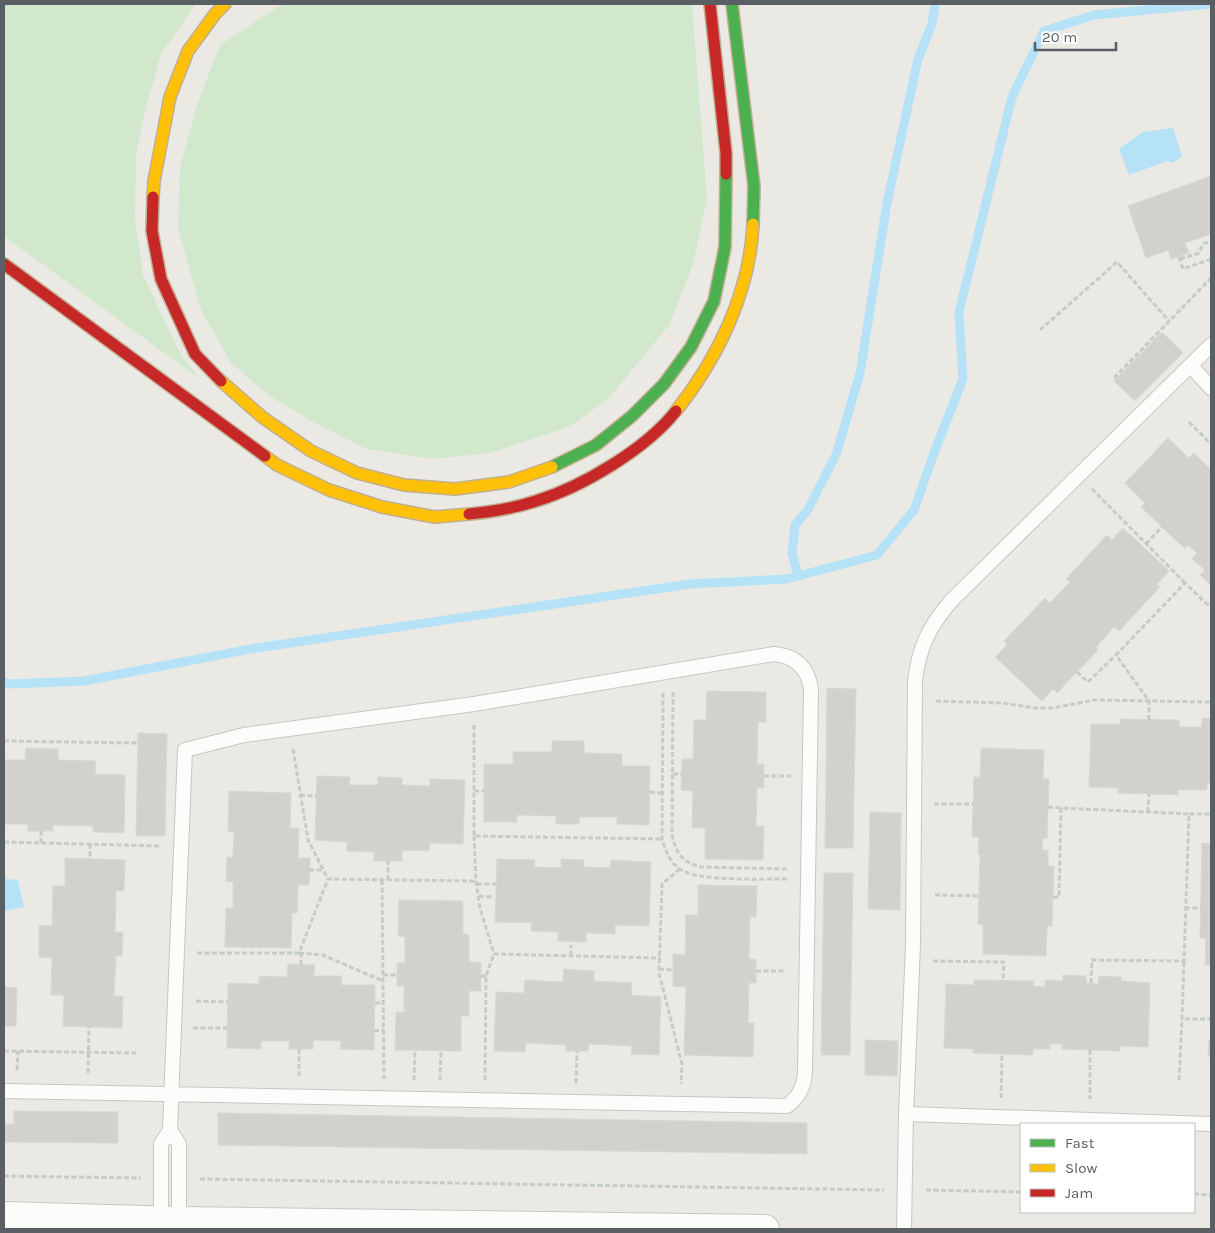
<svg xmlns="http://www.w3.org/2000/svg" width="1215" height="1233" font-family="Karla,sans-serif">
<rect width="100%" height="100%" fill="#eae9e4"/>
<g fill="#d2e8cd">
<polygon points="4,4 196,4 161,54 144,115 136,154 135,219 143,275 181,355 200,379 4,236"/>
<polygon points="283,4 692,4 707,199 693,264 669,325 609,398 569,427 490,453 434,459 366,449 315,423 271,397 231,363 201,310 178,228 180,167 197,105 220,45"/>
</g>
<g fill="#b6e2f7">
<polygon points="1173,128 1182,156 1173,163 1167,161 1129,175 1119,149 1143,132"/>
<polygon points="4,879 18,880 24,907 4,911"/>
</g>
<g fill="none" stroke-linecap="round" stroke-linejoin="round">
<g stroke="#b6e2f7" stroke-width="9">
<polyline points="798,576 792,553 795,525 807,511 836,455 860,373 887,203 918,59 932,24 935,4"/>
<polyline points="4,681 9,684 84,681 256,648 690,584 787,579 877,555 914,510 934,453 963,379 959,312 1012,97 1044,31 1094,15 1211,4"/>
</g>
</g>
<g fill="#d2d1ce" stroke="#dad7d3">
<polygon points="1211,176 1211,234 1185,243 1189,253 1171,259 1168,250 1146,258 1128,206"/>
<polygon points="1162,332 1183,353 1135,401 1114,381"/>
<polygon points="1168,438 1189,458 1194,453 1211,470 1211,585 1200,575 1205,570 1192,559 1197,553 1188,545 1185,549 1141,507 1145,503 1125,483"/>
<polygon points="1123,528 1169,571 1157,584 1160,587 1119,631 1114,627 1096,647 1098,650 1057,693 1053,689 1042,701 995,657 1007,645 1004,641 1045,598 1050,603 1070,582 1066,579 1107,535 1112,540"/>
<polygon points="827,688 856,689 853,848 825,848"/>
<polygon points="707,691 766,692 766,722 758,722 757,764 764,764 764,788 757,788 756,826 764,826 763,860 705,859 705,828 692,828 693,791 681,790 682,759 693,759 694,720 706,720"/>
<polygon points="1202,718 1211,719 1211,783 1207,783 1207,790 1178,790 1178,795 1149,794 1118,793 1118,788 1089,787 1091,724 1120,724 1120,719 1179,720 1179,727 1202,727"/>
<polygon points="138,733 167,734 165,836 136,836"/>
<polygon points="552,741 584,741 584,753 622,754 622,766 650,766 649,825 617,824 617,817 579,817 579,824 556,824 556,816 517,815 517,822 484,822 484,764 513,764 513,752 552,752"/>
<polygon points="26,748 58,749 58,760 96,761 95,774 125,775 124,833 93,832 93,826 53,825 53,831 28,831 28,824 4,824 4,760 25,760"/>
<polygon points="981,748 1044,750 1043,779 1049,779 1047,838 1043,838 1042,850 1048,850 1048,866 1054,866 1052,926 1047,926 1046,956 983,954 983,925 978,924 980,854 978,854 979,837 972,837 974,777 980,777"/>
<polygon points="317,776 350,777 349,785 378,785 378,777 402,778 402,785 430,786 430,779 465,780 463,844 430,843 429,851 402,850 402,861 374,861 374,852 347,851 347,842 315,840"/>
<polygon points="229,791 291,793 290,828 299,828 298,858 310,858 309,885 298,885 297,913 292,913 291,948 225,947 226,908 233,908 233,882 226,881 227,857 233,858 234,832 228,832"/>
<polygon points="870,812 901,813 900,910 868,909"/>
<polygon points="1202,843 1211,844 1211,965 1205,965 1206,938 1200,938"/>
<polygon points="65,858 125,860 124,891 116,891 115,932 123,933 122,956 116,956 114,996 123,996 122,1028 63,1026 64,995 51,995 52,958 39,957 39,925 52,926 53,886 65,886"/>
<polygon points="497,859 535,860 534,867 561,868 561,859 584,860 584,867 610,868 611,860 651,862 649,926 615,925 615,934 586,933 586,942 558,941 558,932 531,931 532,923 495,922"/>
<polygon points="824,873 853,873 850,1055 821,1055"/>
<polygon points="698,885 757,886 756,917 750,917 749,959 756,959 756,983 749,983 748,1023 754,1023 753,1057 684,1055 686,987 673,986 673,954 685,955 686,915 698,915"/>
<polygon points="399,900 463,901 463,934 469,935 469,962 481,962 481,991 469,991 469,1016 461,1016 461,1051 395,1050 396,1012 404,1012 404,986 397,986 397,963 405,963 405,937 398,936"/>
<polygon points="288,964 315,965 314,976 342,976 341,985 375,985 374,1050 340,1049 341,1041 313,1040 313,1049 289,1049 289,1041 261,1041 261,1049 227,1048 228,983 259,984 259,976 287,977"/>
<polygon points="564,969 594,971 594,981 632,983 631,995 661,997 659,1055 631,1054 632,1046 589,1044 588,1051 566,1051 566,1045 526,1043 525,1052 494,1051 496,992 524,993 525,980 563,982"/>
<polygon points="1063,975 1086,976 1086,983 1098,984 1099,976 1121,977 1121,981 1150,983 1148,1047 1120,1046 1120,1051 1062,1049 1062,1044 1050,1044 1050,1049 1033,1049 1033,1055 973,1053 973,1049 944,1048 946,984 974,985 974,980 1034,981 1033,986 1045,987 1045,980 1063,981"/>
<polygon points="4,987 17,988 16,1026 4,1026"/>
<polygon points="865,1040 898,1041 897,1076 865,1075"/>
<polygon points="1209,1040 1211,1040 1211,1056 1208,1056"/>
<polygon points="14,1111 118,1112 118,1143 4,1142 4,1124 14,1124"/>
<polygon points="218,1113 807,1123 807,1154 218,1145"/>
</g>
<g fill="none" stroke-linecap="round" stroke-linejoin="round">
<defs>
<g id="lane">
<polyline points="1191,366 1211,388"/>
<path d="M4,1091C265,1096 526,1101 787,1106C799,1097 804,1087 805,1072L811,689C808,668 796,656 774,654L474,704L244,735L185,750L175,1001C173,1044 172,1087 170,1130"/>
<polyline points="906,1114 1211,1124"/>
<polyline points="161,1220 161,1144 170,1130 179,1144 179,1221"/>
<path d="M904,1229L906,1114L913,945L915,681C919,647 929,627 951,601L1211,345"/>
</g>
<polyline id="street" points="4,1216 179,1221 765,1229"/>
<g id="fast">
<polyline points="732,4 754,186 753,224"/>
<polyline points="552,467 596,445 632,416 664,384 691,347 714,301 725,247 726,174"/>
</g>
<g id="slow">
<polyline points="153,197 154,181 170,97 188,51 215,14 225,4"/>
<polyline points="221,381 262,417 311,451 357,473 404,485 455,489 509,482 552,467"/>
<path d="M676,411C718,358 750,292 753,224"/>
<polyline points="265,456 277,465 329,490 382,507 435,517 469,514"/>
</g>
<g id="jam">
<polyline points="710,4 726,153 726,174"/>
<polyline points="153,197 152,231 161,279 195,354 221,381"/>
<polyline points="4,264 265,456"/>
<path d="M469,514C491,512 515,508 536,501C582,487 646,449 676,411"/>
</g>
</defs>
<use href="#lane" stroke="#c6c6c5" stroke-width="16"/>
<use href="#street" stroke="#c6c6c5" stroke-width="30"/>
<use href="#fast" stroke="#c2ae91" stroke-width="14"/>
<use href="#slow" stroke="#c2ae91" stroke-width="14"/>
<use href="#jam" stroke="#c2ae91" stroke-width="14"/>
<g stroke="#c4ccc7" stroke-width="3" stroke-dasharray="5 2.5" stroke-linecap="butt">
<polyline points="1179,257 1183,269 1211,259"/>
<polyline points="1180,259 1199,253 1203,244 1211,241"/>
<polyline points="1040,330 1117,262 1169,321"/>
<polyline points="1114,378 1211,278"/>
<polyline points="1189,422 1211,444"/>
<polyline points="1092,489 1185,583"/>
<polyline points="1146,544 1162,527"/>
<polyline points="1077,672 1088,682 1116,655"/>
<path d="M673,692L672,835C676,854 683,863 702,867L787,869"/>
<path d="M663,693L662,839C666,852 670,864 683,871C700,881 765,879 788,879"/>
<polyline points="936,701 1003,703 1035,708 1053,708 1094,700 1211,702"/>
<polyline points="1149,720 1149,701 1116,655 1185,583 1209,606 1211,604"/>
<polyline points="474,725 474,836 662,839"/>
<polyline points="4,741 138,743"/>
<polyline points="293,749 308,840 328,879 476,881"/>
<polyline points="673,774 682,774"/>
<polyline points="764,776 791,776"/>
<polyline points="474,791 484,791"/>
<polyline points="650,792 662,793"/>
<polyline points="300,795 317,796"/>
<polyline points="934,804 973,804"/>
<polyline points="1048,807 1061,808"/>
<polyline points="1148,812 1149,794"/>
<polyline points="474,836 476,881 480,908 494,954 660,958"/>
<polyline points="4,842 161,846"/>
<polyline points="41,843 41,831"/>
<polyline points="90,844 90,859"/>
<polyline points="680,869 662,884 659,973 682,1064 681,1084"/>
<polyline points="309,870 323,870"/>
<polyline points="382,880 384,1079"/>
<polyline points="388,880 388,861"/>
<polyline points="477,884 496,884"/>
<polyline points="935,895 979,896"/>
<polyline points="479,896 492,897"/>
<polyline points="1053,897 1059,897 1061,808 1189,814"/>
<polyline points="1185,908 1201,908"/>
<polyline points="197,953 299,953 328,879"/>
<polyline points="299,953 323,955 383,981"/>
<polyline points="571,956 571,945"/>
<polyline points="933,961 1004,962 1003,980"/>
<polyline points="1184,962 1182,1019 1211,1019"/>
<polyline points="301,965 301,953"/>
<polyline points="659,969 673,970"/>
<polyline points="756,971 786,971"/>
<polyline points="383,975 397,975"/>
<polyline points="481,976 486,976"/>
<polyline points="1091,983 1092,960 1184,961 1189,814 1211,814"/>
<polyline points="196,1001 228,1002"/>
<polyline points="375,1003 384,1003"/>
<polyline points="193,1028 227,1028"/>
<polyline points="374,1031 384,1030"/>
<polyline points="299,1049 299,1076"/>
<polyline points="1090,1050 1090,1099"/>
<polyline points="4,1051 136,1053"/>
<polyline points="17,1070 18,1051"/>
<polyline points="88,1073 89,1026"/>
<polyline points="414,1080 415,1050"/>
<polyline points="440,1080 441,1051"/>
<polyline points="485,1080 486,976 494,954"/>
<polyline points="1179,1080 1182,1019"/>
<polyline points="576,1083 577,1051"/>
<polyline points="1001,1098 1002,1054"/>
<polyline points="4,1176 141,1178"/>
<polyline points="200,1179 884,1190"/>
<polyline points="926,1190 1021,1192"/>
<polyline points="1194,1194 1211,1195"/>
</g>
<use href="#lane" stroke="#fcfcfb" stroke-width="14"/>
<use href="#street" stroke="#fcfcfb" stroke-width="28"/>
<use href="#fast" stroke="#4caf50" stroke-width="11"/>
<use href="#slow" stroke="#ffc107" stroke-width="11"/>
<use href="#jam" stroke="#c62828" stroke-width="11"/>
</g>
<rect width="1215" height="1233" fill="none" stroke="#595f63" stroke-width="10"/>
<rect x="1020" y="1123" width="175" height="90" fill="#ffffff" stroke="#bdbfc1"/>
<rect x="1030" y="1139" width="25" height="8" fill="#4caf50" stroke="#bdbfc1"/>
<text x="1065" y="1148" font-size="15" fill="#595f63">Fast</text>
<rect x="1030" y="1164" width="25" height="8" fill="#ffc107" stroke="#bdbfc1"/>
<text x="1065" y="1173" font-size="15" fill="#595f63">Slow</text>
<rect x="1030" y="1189" width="25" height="8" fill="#c62828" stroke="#bdbfc1"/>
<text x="1065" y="1198" font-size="15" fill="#595f63">Jam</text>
<path d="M1035 42v8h81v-8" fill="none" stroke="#595f63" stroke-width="2.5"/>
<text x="1042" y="42" font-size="15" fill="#595f63" stroke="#ffffff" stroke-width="4" paint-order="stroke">20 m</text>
</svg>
